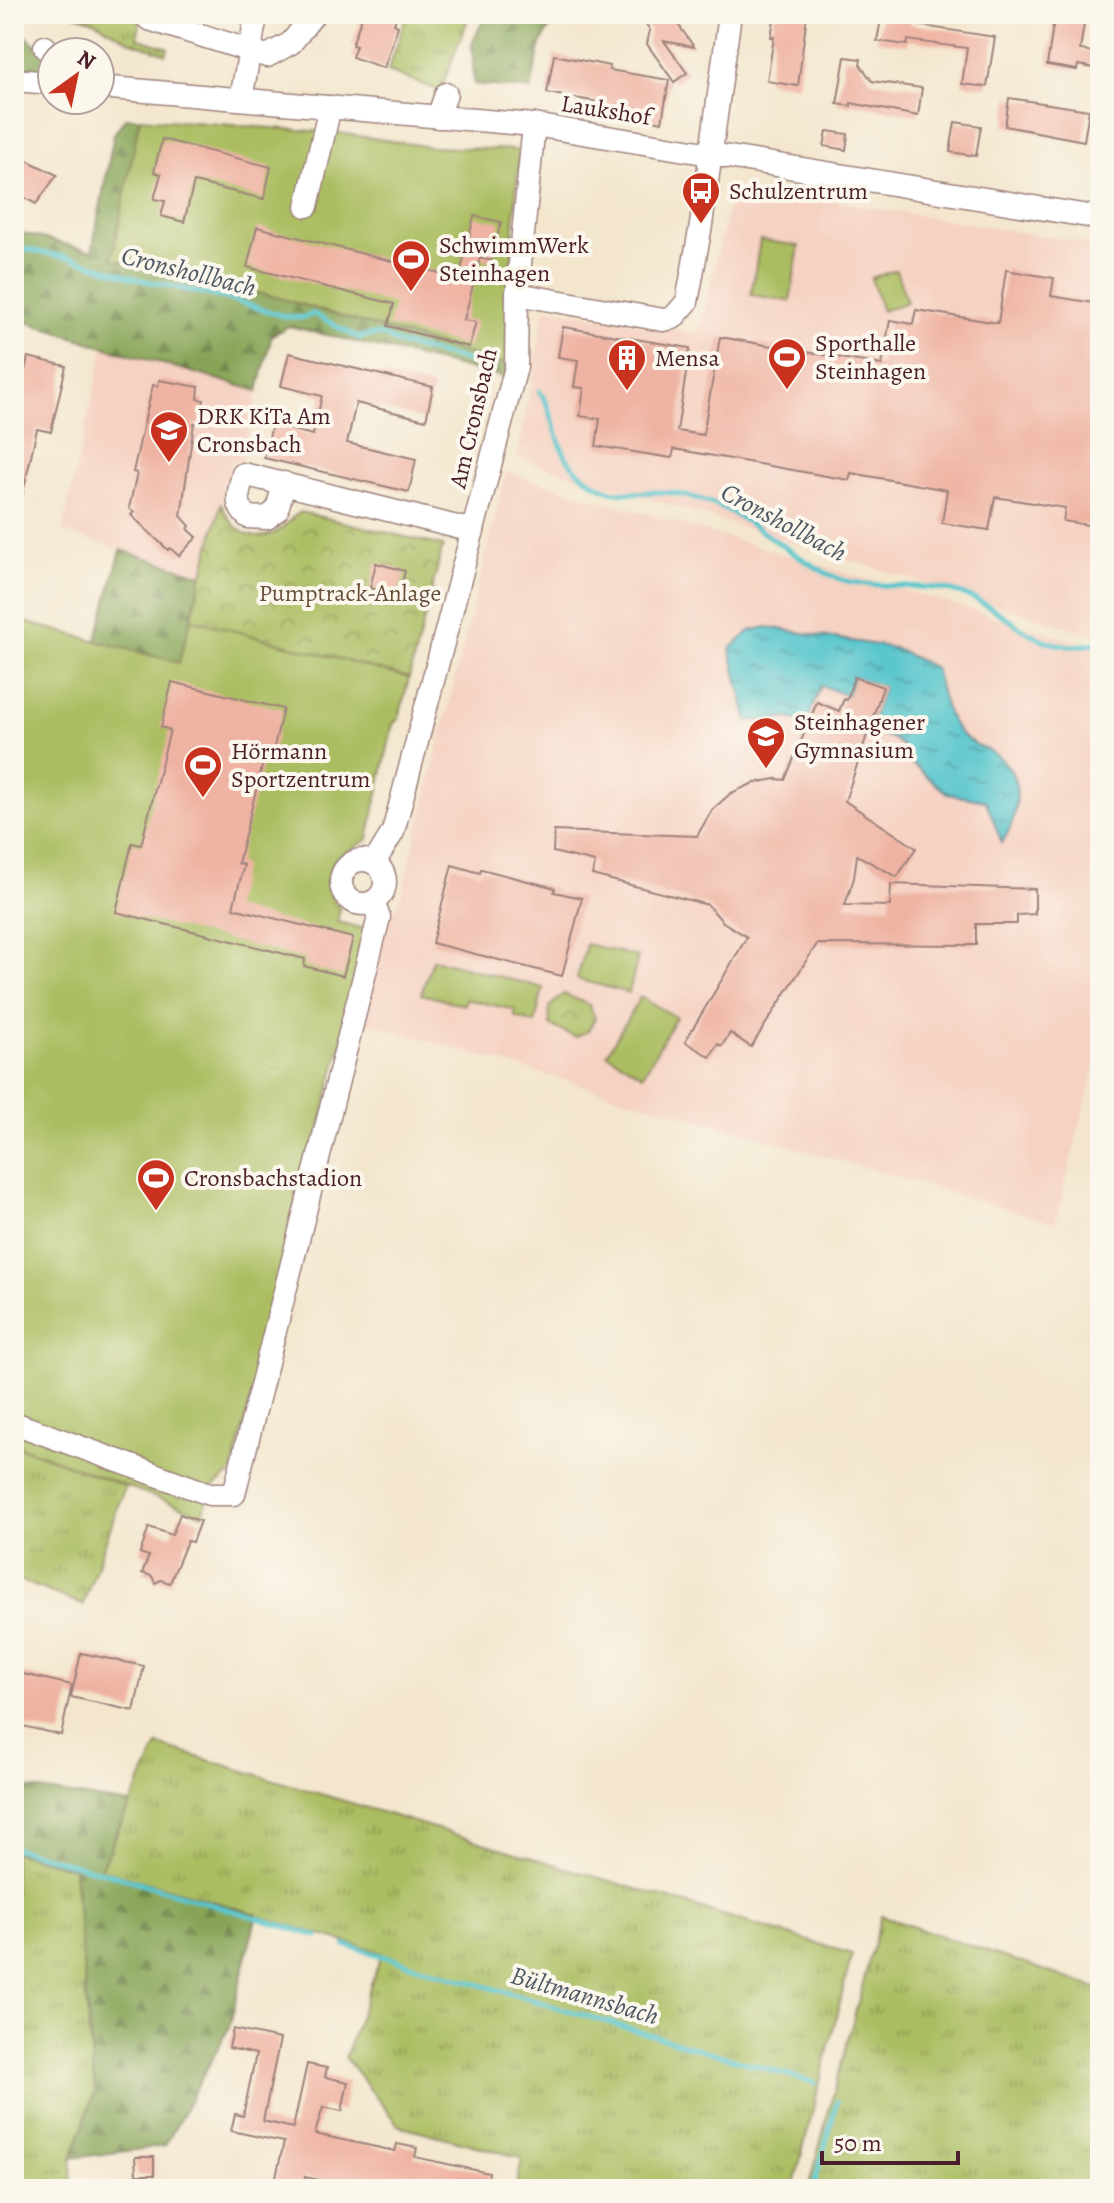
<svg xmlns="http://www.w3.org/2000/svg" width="1114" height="2203" font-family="Alegreya,serif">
<defs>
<pattern id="grass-tufts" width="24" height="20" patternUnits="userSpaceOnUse" patternTransform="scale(2)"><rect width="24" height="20" fill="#aabd61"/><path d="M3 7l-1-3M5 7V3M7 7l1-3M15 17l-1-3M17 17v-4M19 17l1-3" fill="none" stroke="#8c9950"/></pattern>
<pattern id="forest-firs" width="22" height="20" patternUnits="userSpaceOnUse" patternTransform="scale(2)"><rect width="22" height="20" fill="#87a457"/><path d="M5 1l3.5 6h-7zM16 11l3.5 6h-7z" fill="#708548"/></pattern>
<pattern id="park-crowns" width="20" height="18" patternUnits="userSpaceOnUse" patternTransform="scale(2)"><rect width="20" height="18" fill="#aabd61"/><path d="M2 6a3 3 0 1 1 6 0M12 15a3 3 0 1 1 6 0" fill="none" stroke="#8c9950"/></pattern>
<pattern id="water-ripples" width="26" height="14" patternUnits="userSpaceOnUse" patternTransform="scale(2)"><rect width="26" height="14" fill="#59c6cd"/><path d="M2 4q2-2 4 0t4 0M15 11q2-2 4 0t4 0" fill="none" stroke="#4ca0a7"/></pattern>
</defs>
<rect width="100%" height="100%" fill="#fbf7ec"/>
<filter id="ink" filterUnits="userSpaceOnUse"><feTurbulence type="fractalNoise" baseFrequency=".0125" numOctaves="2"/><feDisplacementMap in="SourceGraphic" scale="16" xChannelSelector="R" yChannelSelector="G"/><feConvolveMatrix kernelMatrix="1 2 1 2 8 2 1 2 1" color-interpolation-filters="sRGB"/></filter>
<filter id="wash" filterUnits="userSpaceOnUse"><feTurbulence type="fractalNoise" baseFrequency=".006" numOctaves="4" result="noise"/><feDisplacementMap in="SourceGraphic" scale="32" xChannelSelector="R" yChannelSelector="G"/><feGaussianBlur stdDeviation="1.8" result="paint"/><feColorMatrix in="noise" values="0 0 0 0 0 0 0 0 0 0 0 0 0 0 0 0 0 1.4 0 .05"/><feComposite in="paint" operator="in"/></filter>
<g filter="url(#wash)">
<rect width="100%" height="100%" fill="#f3e6cd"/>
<g fill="#f5d2c2">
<polygon points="782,193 1100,245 1100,637 517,458 545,308 699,333 731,194"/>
<polygon points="104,347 258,391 242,461 233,460 202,575 62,531"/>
<polygon points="506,472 1100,648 1100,1047 1055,1223 360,1021 382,922 395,910 402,893"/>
</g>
<g fill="url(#grass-tufts)" stroke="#7a6e46" stroke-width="2">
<polygon points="73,14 132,14 141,21 137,38 168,48 166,54 129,41 94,21"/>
<polygon points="407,14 470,14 440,91 388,71"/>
<polygon points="14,1445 125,1486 83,1605 14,1578"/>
<polygon points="158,1745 852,1954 793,2189 516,2189 522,2158 398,2125 345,2057 382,1953 100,1869"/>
<polygon points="14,1852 74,1868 95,2092 72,2158 71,2189 14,2189"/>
<polygon points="881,1916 1100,1989 1100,2189 808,2189"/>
</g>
<g fill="url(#forest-firs)" stroke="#686241" stroke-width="2">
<path d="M486,14H563C539,31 537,62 531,90L474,84L472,44Z"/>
<path d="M14,25C27,40 48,49 51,70L14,67Z"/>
<polygon points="125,118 140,118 113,259 276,297 511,366 507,378 289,326 272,335 258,391 104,347 14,318 14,231 92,251 114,134"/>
<polygon points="121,550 202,575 179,663 96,641"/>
<polygon points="14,1786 130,1804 100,1869 257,1914 229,2028 165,2146 72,2158 95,2092 74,1868 14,1852"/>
</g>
<g fill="url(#park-crowns)" stroke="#7a6e46" stroke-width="2">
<path d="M221,504C230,526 250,546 276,532C286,527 290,517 301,512L443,546L409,678L191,619Z"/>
<polygon points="564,994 589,1005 595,1018 588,1031 575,1037 550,1025 549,1007"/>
</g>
<g fill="#aabd61" stroke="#7a6e46" stroke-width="2">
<polygon points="140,118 339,133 431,147 519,150 506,348 511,366 276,297 112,259"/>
<polygon points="760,240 799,246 790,301 751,295"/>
<polygon points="896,270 907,302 882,311 871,278"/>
<path d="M14,619L179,663L191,619L409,678L399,718L393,724L368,839C361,845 354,847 346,852C324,864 324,893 340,909L337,922L370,930L232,1473L211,1488L203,1515L14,1444Z"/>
<polygon points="586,944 638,957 629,993 577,979"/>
<polygon points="433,959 543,988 535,1023 515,1017 515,1010 466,999 464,1005 421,994"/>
<polygon points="640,997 676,1017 643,1075 607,1054"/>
</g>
<path fill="url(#water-ripples)" stroke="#52727c" stroke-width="2" d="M766,627L894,648L935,668C941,690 945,720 963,736C974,746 990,749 1001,759C1026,781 1017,819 1002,843L986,801L948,794L911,763L902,746L892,738L868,732L883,687L854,677L847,696L821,685L806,724L790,718L748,721L730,649L750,631Z"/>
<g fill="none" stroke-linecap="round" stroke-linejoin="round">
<g stroke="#59c6cd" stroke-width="5">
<path d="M14,247L75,259L138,279L233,300L283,316L300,318L314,314L358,338C374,333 382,333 397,343L488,366"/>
<path d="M539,391C557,414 554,451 578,471C612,499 619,492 657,492C677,492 698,498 716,505C757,523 790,555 830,575C863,592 922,580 962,594C1015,612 1036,660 1100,642"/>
<polyline points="14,1848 121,1877 317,1936"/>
<polyline points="345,1945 815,2083"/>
<polyline points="813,2189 837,2102"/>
</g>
</g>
<g id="blocks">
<g fill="#efb3a3">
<polygon points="363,14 397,14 394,24 398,26 384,68 352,57 356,46 352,45"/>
<polygon points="639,14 671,14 694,47 664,41 687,73 674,82 647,44 650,30"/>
<polygon points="775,14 807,14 798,86 767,81 774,37 771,37"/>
<polygon points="882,14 912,14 910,24 995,37 987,87 962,84 967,48 908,40 907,45 877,41"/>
<polygon points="1054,19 1084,24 1080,50 1100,53 1100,69 1078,65 1077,70 1047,65"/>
<polygon points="554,55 610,66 609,70 669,80 662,122 599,107 597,102 547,93"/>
<polygon points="845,57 861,59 860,64 872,81 922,88 918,116 851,103 851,106 837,104"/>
<polygon points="1009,98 1089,110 1084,141 1005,126"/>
<polygon points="955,122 981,126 976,156 950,152"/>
<polygon points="827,131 848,134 846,150 824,146"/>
<polygon points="162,139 271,167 264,199 194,182 184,222 161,216 165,201 154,199 161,174 154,172"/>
<polygon points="14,154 57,175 36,204 14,192"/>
<polygon points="474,216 501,222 491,261 480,258 464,320 476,322 469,347 388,326 394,304 247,267 257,227 459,278"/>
<polygon points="1006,270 1054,278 1051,296 1100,304 1100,527 1063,521 1065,508 995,497 989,530 942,523 947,490 851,473 849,480 674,449 672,458 596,446 600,419 580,416 584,388 574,387 578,360 558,357 563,327 690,348 677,431 703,435 720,337 882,365 890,320 913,324 916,310 998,323"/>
<polygon points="289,353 433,387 426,420 356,403 347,443 416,459 409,492 264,458 272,425 313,435 322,396 281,386"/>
<polygon points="28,357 66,366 51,432 37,429 20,506 14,505 14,416"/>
<polygon points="159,380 199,387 198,399 204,400 200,424 194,423 181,516 190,526 188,529 197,537 179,556 170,548 168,550 131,515 134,512 129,508 137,473 133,472 146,414 153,385 158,386"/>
<polygon points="376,563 405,571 399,596 370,588"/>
<polygon points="854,677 883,687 845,801 916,848 897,877 857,855 854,878 845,905 890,906 891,884 1035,889 1035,914 1017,915 1017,924 976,924 976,945 817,944 751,1047 730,1033 722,1046 718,1044 710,1057 685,1042 747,937 723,922 708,905 592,875 595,862 553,852 554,831 697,836 712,810 731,793 754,783 776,779 785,780 817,702 839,711 844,699 847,700"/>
<polygon points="172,682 283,709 272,755 265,754 238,863 244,865 233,908 353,938 343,976 304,966 305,959 116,912 132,843 141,845 170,730 161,727"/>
<polygon points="452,865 480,873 481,869 555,888 554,892 582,898 562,976 432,943"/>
<polygon points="180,1514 200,1521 192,1542 187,1541 170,1583 161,1580 155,1583 152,1576 142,1573 149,1556 140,1553 149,1527 172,1535"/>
<polygon points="81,1653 144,1666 134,1711 71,1697"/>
<polygon points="14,1672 72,1685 61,1735 14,1724"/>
<polygon points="233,2029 280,2039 263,2121 293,2128 307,2064 327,2068 325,2077 348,2082 342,2111 323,2107 315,2134 395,2151 397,2144 417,2148 415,2157 489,2173 486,2189 360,2189 305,2177 303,2187 275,2181 284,2142 231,2131 235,2114 243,2116 256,2054 229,2048"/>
<polygon points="135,2157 154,2157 154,2175 136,2175"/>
</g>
</g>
</g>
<g filter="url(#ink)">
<use href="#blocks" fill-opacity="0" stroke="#9e827c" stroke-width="2"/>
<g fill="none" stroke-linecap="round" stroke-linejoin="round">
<defs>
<g id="minor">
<polyline points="143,14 149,19 267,56 291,43 313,15"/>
<polyline points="45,47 52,54"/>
<polyline points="14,80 52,83"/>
<polyline points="100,87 534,125 1100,218"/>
<polyline points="241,99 256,16 253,14"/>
<polyline points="438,117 446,94"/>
<polyline points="307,206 330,107"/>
<polyline points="517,294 663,320 673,318 687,302 701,225 730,14"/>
<path d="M284,483L277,510L267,518L248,517C233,504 239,491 243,474L473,531"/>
<circle cx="363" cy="882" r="22"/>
<polyline points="374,863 393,832 516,367 517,294 534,125"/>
<polyline points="14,1423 209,1494 234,1494 379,917 373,903"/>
</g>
</defs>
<use href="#minor" stroke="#9e827c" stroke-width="25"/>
<use href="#minor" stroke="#fff" stroke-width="22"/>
</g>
</g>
<defs>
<symbol id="bus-pin" viewBox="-11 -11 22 30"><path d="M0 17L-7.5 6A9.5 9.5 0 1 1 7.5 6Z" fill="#c8321e" stroke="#fbf7ec"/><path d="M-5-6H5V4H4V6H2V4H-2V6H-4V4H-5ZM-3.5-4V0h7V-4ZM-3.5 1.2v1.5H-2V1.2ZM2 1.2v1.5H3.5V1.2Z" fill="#fff"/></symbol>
<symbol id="stadium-pin" viewBox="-11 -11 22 30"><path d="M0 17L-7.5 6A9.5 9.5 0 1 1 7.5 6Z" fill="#c8321e" stroke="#fbf7ec"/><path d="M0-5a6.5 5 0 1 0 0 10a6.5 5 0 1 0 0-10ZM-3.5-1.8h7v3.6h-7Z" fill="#fff"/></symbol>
<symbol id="building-pin" viewBox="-11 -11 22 30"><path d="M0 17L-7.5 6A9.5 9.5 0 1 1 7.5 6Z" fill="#c8321e" stroke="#fbf7ec"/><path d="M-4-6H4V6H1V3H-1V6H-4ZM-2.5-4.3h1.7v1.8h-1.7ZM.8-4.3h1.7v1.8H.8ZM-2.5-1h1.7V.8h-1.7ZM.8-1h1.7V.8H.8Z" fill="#fff"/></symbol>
<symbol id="school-pin" viewBox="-11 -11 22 30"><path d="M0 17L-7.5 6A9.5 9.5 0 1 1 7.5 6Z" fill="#c8321e" stroke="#fbf7ec"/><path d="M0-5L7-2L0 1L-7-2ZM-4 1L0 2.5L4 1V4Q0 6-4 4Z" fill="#fff"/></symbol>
</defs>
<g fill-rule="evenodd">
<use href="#bus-pin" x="679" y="169" width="44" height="60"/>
<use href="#stadium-pin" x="389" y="237" width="44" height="60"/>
<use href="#stadium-pin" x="765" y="335" width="44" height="60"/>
<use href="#building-pin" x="605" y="336" width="44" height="60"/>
<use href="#school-pin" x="147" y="408" width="44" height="60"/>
<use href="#school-pin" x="744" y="714" width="44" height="60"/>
<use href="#stadium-pin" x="181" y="743" width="44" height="60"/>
<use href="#stadium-pin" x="134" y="1156" width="44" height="60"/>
</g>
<g text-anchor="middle" stroke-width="8" stroke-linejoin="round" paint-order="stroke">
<g font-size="24" fill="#4a1f2b" stroke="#fbf7ec">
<text transform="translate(606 110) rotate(9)" y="8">Laukshof</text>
<text transform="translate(473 418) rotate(-77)" y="8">Am Cronsbach</text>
</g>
<g font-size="24" fill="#4a1f2b" stroke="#fbf7ec" text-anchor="start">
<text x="729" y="199">Schulzentrum</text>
<text x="439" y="253">SchwimmWerk<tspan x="439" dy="28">Steinhagen</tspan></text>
<text x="815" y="351">Sporthalle<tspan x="815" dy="28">Steinhagen</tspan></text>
<text x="655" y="366">Mensa</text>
<text x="197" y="424">DRK KiTa Am<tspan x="197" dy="28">Cronsbach</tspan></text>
<text x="794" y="730">Steinhagener<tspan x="794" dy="28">Gymnasium</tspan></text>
<text x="231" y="759">Hörmann<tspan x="231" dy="28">Sportzentrum</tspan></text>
<text x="184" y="1186">Cronsbachstadion</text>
</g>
<g font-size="24" fill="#674e3b" stroke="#fbf7ec">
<text x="350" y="601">Pumptrack-Anlage</text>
</g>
<g font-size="26" font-style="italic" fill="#4f5964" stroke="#fbf7ec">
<text transform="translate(189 271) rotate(14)" y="9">Cronshollbach</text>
<text transform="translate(784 522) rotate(28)" y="9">Cronshollbach</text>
<text transform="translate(585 1995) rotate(16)" y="9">Bültmannsbach</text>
</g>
</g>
<rect width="1114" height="2203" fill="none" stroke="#fbf7ec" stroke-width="48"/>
<g transform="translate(76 76) rotate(33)"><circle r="38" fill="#fbf7ec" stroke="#b4a19f" stroke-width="2"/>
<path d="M0-6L14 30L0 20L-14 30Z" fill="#c8321e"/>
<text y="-12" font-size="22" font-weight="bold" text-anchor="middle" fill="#4a1f2b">N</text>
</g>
<path d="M822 2151v12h136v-12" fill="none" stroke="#4a1f2b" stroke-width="4"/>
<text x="834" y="2151" font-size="24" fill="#4a1f2b" stroke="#fbf7ec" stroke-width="6" paint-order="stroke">50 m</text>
</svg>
